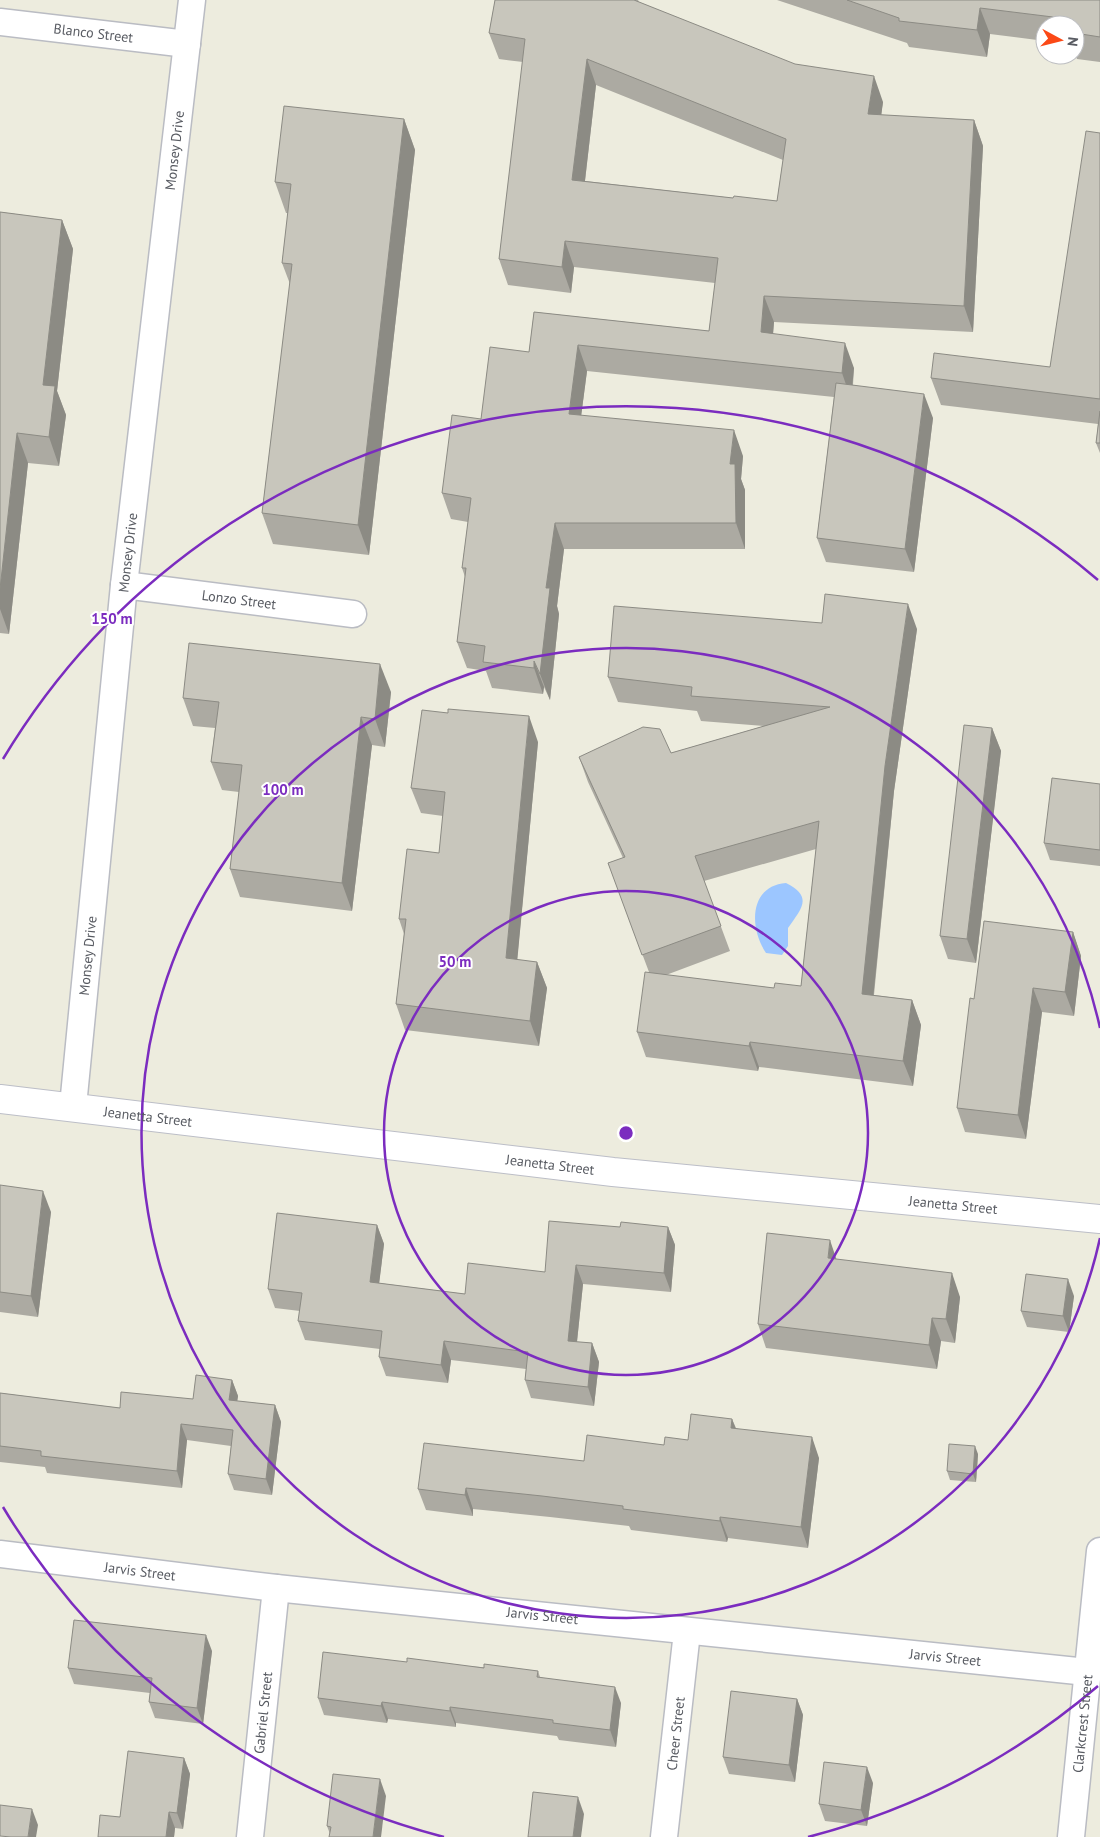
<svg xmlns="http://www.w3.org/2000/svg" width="1100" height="1837" font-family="'PT Sans',sans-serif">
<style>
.water{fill:#9cc6ff}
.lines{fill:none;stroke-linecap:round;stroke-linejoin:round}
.street-casing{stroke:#babcc3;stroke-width:29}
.secondary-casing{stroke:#bcbec7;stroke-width:30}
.street{stroke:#fff;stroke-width:26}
.secondary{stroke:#fff;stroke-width:28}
.wall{fill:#acaaa2;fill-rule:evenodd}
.shaded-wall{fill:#8c8b84}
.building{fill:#c8c6bc;stroke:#8c8b84;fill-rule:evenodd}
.ring{fill:none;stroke:#7b2cbf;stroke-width:2.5}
.labels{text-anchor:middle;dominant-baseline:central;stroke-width:4;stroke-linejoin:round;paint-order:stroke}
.street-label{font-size:14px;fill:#585b62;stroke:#fff}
.centre{fill:#7b2cbf;stroke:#fff;stroke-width:2.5}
.ring-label{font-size:15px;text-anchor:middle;font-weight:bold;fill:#7b2cbf;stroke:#fff;stroke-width:4;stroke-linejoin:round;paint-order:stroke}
</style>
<rect width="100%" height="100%" fill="#edecde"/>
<path class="water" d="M786,883C814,897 801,909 788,928V946L782,955L766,953C749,928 749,886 786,883Z"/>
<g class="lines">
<g class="street-casing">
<g id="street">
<path id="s1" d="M0,22L187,44"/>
<path id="s2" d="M124,585L353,614"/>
<path id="s3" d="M73,1106L124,585L192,0"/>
<path id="s4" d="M0,1554L276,1588L1087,1672"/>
<path id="s5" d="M250,1837L276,1588"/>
<path id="s6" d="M664,1837L687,1632"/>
<path id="s7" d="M1071,1837L1100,1551"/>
</g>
</g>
<g class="secondary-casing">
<g id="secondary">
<path id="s8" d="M0,1099L613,1172L1100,1219"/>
</g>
</g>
<use href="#street" class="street"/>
<use href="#secondary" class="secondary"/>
</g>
<g class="wall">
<path d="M495,0H638L639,2L883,102L881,115L974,120L983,146L973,332L774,322L773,334L854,368L853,385L933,418L914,572L826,562L817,538L834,397L587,371L581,416L743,456L741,479L745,490V549H564L557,606L559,614L550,700L544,687L543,694L492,688L486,671L467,668L457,642L465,577L462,568L468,522L451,519L442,493L481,419L529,352L534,312L709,331L715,283L574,267L571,293L508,285L499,259L523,62L499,59L489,33ZM596,85L783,160L777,201L733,198L585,181Z"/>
<polygon points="777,0 1100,0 1100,62 1077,59 1075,54 1075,25 1045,25 1045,41 990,34 987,57 909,47 907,43"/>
<polygon points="404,119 415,150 369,555 273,544 262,513 290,284 282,263 288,213 286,213 275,182"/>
<polygon points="1100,133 1100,453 1096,443 1098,424 941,405 931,378 1050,367"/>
<polygon points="0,212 62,220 73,249 57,391 66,415 59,466 28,463 9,634 0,633"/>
<path d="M822,623L917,629L894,791L874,995L912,1000L921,1025L913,1086L759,1067L758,1071L646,1057L637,1032L649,972L608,863L623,858L588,782L579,757L671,753L764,726L701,721L697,711L618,702L608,677ZM816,849L801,986L774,988L666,975L730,951L704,881Z"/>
<polygon points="391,692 385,747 372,745 352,911 240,897 230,869 239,792 222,790 211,762 215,728 193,726 183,698"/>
<polygon points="992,728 1001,751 976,963 948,959 940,936"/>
<polygon points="538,742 517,960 537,962 547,988 539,1046 405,1030 396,1004 404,934 399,919 439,853 443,816 421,813 411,788"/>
<polygon points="1100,784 1100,866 1050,860 1044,843"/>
<polygon points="1073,932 1081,956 1074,1016 1042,1012 1026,1139 965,1132 957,1108 974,999"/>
<polygon points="0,1185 51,1212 38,1317 0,1312"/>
<polygon points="377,1225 384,1244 379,1283 465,1294 545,1272 620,1227 668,1227 675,1245 671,1292 583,1284 577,1342 592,1343 599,1362 594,1406 531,1398 525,1380 526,1369 451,1360 448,1383 386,1376 379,1357 380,1349 305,1340 298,1321 300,1311 275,1308 268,1289"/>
<polygon points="837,1259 960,1297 955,1343 941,1341 937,1369 766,1348 758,1324"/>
<polygon points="1074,1296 1069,1332 1027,1327 1021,1311"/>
<polygon points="232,1380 238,1396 237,1401 275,1405 281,1422 272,1495 234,1490 228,1474 231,1446 187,1440 182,1488 47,1473 45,1467 0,1462 0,1393 120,1408 193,1399"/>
<polygon points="732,1419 736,1428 819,1458 808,1548 728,1538 727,1542 631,1530 629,1526 550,1517 473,1509 473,1516 426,1510 418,1489 584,1461 688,1440"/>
<polygon points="978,1454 976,1482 950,1480 947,1471"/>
<polygon points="212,1651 203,1724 155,1718 149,1702 150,1693 74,1684 68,1668"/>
<polygon points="407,1662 538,1671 540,1677 621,1703 616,1747 559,1740 557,1736 456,1723 456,1727 388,1719 387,1723 324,1715 318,1698"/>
<polygon points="797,1699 803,1715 795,1782 729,1774 723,1757"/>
<polygon points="184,1758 190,1774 183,1829 175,1828 174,1837 98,1837"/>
<polygon points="873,1783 867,1826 825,1821 819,1804"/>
<polygon points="386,1796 330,1834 327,1826"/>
</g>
<g class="shaded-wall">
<polygon points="980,8 990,34 987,57 977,30"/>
<polygon points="587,59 596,85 582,206 572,180"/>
<polygon points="874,76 883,102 878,140 868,114"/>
<polygon points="404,119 415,150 369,555 358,525"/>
<polygon points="974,120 983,146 973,332 964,306"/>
<polygon points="62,220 73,249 57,391 66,415 59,466 49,437 43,385"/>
<polygon points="565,241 574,267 571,293 562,267"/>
<polygon points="764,296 774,322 771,358 761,332"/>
<polygon points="845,343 854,368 851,399 842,373"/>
<polygon points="578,345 587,371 578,440 569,414"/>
<polygon points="924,394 933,418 914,572 905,549"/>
<polygon points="734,430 743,456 741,479 745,490 745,549 736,523 730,464"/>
<polygon points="17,433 28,463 9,634 0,609 0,589"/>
<polygon points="555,523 564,549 557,606 559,614 550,700 540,674 546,588"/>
<polygon points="908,604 917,629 894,791 871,1019 862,994 885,766"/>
<polygon points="534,661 544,687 543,694 534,668"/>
<polygon points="380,664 391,692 385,747 375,719"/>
<polygon points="529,716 538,742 515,984 506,958"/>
<polygon points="361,717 372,745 352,911 342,883"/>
<polygon points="992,728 1001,751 976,963 967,939"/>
<polygon points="1073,932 1081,956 1074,1016 1065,992"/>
<polygon points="537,962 547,988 539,1046 530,1021"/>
<polygon points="1033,988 1042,1012 1026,1139 1018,1115"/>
<polygon points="912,1000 921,1025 913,1086 903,1061"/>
<polygon points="750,1042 759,1067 758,1071 749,1046"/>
<polygon points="43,1191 51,1212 38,1317 31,1296"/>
<polygon points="377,1225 384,1244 377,1301 370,1282"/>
<polygon points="668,1227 675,1245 671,1292 664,1273"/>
<polygon points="830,1240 838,1264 828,1258"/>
<polygon points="576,1265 583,1284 575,1360 568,1341"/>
<polygon points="952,1273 960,1297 955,1343 946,1319"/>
<polygon points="1068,1279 1074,1296 1069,1332 1063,1316"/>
<polygon points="932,1318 941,1341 937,1369 929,1345"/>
<polygon points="444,1341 451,1360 448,1383 441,1365"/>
<polygon points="592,1343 599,1362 594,1406 588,1387"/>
<polygon points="232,1380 238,1396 235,1416 229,1400"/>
<polygon points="275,1405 281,1422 272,1495 266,1479"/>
<polygon points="732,1419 740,1440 731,1428"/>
<polygon points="181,1424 187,1440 182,1488 177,1471"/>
<polygon points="812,1437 819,1458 808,1548 801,1527"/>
<polygon points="975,1446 978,1454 976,1482 973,1474"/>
<polygon points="466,1488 473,1509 473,1516 465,1495"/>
<polygon points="720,1517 728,1538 727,1542 720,1521"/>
<polygon points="206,1635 212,1651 203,1724 197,1708"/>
<polygon points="615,1687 621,1703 616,1747 610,1730"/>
<polygon points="797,1699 803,1715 795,1782 789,1765"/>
<polygon points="382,1702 388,1719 387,1723 381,1706"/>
<polygon points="450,1707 456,1723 456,1727 450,1711"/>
<polygon points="184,1758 190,1774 183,1829 177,1813"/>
<polygon points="867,1767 873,1783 867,1826 861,1810"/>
<polygon points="380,1779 386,1796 381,1837 373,1837"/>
<polygon points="578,1797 584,1814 581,1837 573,1837"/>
<polygon points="32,1809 38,1825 36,1837 28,1837"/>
<polygon points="169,1812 175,1828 174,1837 166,1837"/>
</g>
<g class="building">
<path d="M495,0H634L795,64L874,76L868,114L974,120L964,306L764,296L761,332L845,343L842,373L578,345L569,414L734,430L730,464H735L736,523H555L546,588H550L540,674L534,661V668L483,662L485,646L457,642L466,568H462L471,498L442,493L452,415L481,419L490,347L529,352L534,312L709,331L718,258L565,241L562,267L499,259L525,39L489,33ZM587,59L786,139L777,201L734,196L733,198L572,180Z"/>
<polygon points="847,0 1100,0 1100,37 1075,33 1075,25 1068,25 1069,19 980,8 977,30 899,21 899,18"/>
<polygon points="284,106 404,119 358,525 262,513 292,264 282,263 291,184 275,182"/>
<polygon points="1086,131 1100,133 1100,399 931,378 934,353 1050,367"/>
<polygon points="0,212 62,220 43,385 55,386 49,437 17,433 0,589"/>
<polygon points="836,383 924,394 905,549 817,538"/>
<polygon points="1100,411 1100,443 1096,443"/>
<polygon points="825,594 908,604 885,766 862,994 912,1000 903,1061 750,1042 749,1046 637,1032 645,972 774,988 775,983 801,986 819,821 695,856 721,926 642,955 608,863 625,857 579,757 643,727 660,729 671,753 830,707 691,696 692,687 608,677 614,606 822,623"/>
<polygon points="189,643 380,664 375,719 361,717 342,883 230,869 242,765 211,762 219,702 183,698"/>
<polygon points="448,709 529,716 506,958 537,962 530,1021 396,1004 406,919 399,919 407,849 439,853 445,792 411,788 422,710 448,713"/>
<polygon points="964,725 992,728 967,939 940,936"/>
<polygon points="1052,778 1100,784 1100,850 1044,843"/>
<polygon points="984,921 1073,932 1065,992 1033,988 1018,1115 957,1108 970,998 974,999"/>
<polygon points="0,1185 43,1191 31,1296 0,1292"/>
<polygon points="277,1213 377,1225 370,1282 465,1294 468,1263 545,1272 549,1221 620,1227 621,1222 668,1227 664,1273 576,1265 568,1341 592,1343 588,1387 525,1380 528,1352 444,1341 441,1365 379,1357 382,1331 298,1321 302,1293 268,1289"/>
<polygon points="767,1233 830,1240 828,1258 952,1273 946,1319 932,1318 929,1345 758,1324"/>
<polygon points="1026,1274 1068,1279 1063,1316 1021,1311"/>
<polygon points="196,1375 232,1380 229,1400 275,1405 266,1479 228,1474 233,1430 181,1424 177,1471 41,1456 41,1451 0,1446 0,1393 120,1408 121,1392 193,1399"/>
<polygon points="691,1414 732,1419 731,1428 812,1437 801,1527 720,1517 720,1521 623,1509 623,1506 542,1496 466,1488 465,1495 418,1489 424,1443 584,1461 587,1435 664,1445 665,1437 688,1440"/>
<polygon points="949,1444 975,1446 973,1474 947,1471"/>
<polygon points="74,1620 206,1635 197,1708 149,1702 152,1678 68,1668"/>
<polygon points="323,1652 407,1662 407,1658 484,1668 484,1664 538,1671 537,1677 615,1687 610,1730 553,1723 553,1720 450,1707 450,1711 382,1702 381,1706 318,1698"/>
<polygon points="731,1691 797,1699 789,1765 723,1757"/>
<polygon points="128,1751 184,1758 177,1813 169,1812 166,1837 98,1837 100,1815 120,1817"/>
<polygon points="824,1762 867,1767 861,1810 819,1804"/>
<polygon points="333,1774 380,1779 373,1837 329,1837 331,1827 327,1826"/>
<polygon points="533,1792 578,1797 573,1837 528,1837"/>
<polygon points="0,1805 32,1809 28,1837 11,1837 0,1836"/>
</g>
<g class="ring">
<circle cx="626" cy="1133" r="242"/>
<path d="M1100 1238A485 485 0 1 1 1100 1028"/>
<path d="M1098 1686A727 727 0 0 1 808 1837M444 1837A727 727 0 0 1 3 1507M3 759A727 727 0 0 1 1098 580"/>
</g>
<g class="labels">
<g class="street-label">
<text stroke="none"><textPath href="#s1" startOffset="94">Blanco Street</textPath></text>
<text stroke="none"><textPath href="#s3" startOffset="961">Monsey Drive</textPath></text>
<text stroke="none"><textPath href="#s3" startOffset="556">Monsey Drive</textPath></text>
<text stroke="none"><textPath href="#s2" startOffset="116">Lonzo Street</textPath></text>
<text stroke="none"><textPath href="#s3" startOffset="151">Monsey Drive</textPath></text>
<text stroke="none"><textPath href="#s8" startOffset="149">Jeanetta Street</textPath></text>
<text stroke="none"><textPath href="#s8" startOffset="554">Jeanetta Street</textPath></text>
<text stroke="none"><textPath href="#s8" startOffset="959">Jeanetta Street</textPath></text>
<text stroke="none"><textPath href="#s4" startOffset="141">Jarvis Street</textPath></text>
<text stroke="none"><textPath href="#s4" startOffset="546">Jarvis Street</textPath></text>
<text stroke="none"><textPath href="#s4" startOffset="951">Jarvis Street</textPath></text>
<text stroke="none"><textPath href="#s5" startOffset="125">Gabriel Street</textPath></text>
<text stroke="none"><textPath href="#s7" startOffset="114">Clarkcrest Street</textPath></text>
<text stroke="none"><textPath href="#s6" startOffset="104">Cheer Street</textPath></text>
</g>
</g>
<circle cx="626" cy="1133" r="8" class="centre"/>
<g class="ring-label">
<text x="112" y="624">150 m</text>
<text x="283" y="795">100 m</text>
<text x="455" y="967">50 m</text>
</g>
<g transform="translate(1060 40) rotate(97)"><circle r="24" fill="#ffffff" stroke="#bcbdc0"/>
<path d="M0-4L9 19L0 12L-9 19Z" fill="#fb4916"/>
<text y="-8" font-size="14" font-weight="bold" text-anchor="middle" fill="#585b62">N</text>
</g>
</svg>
